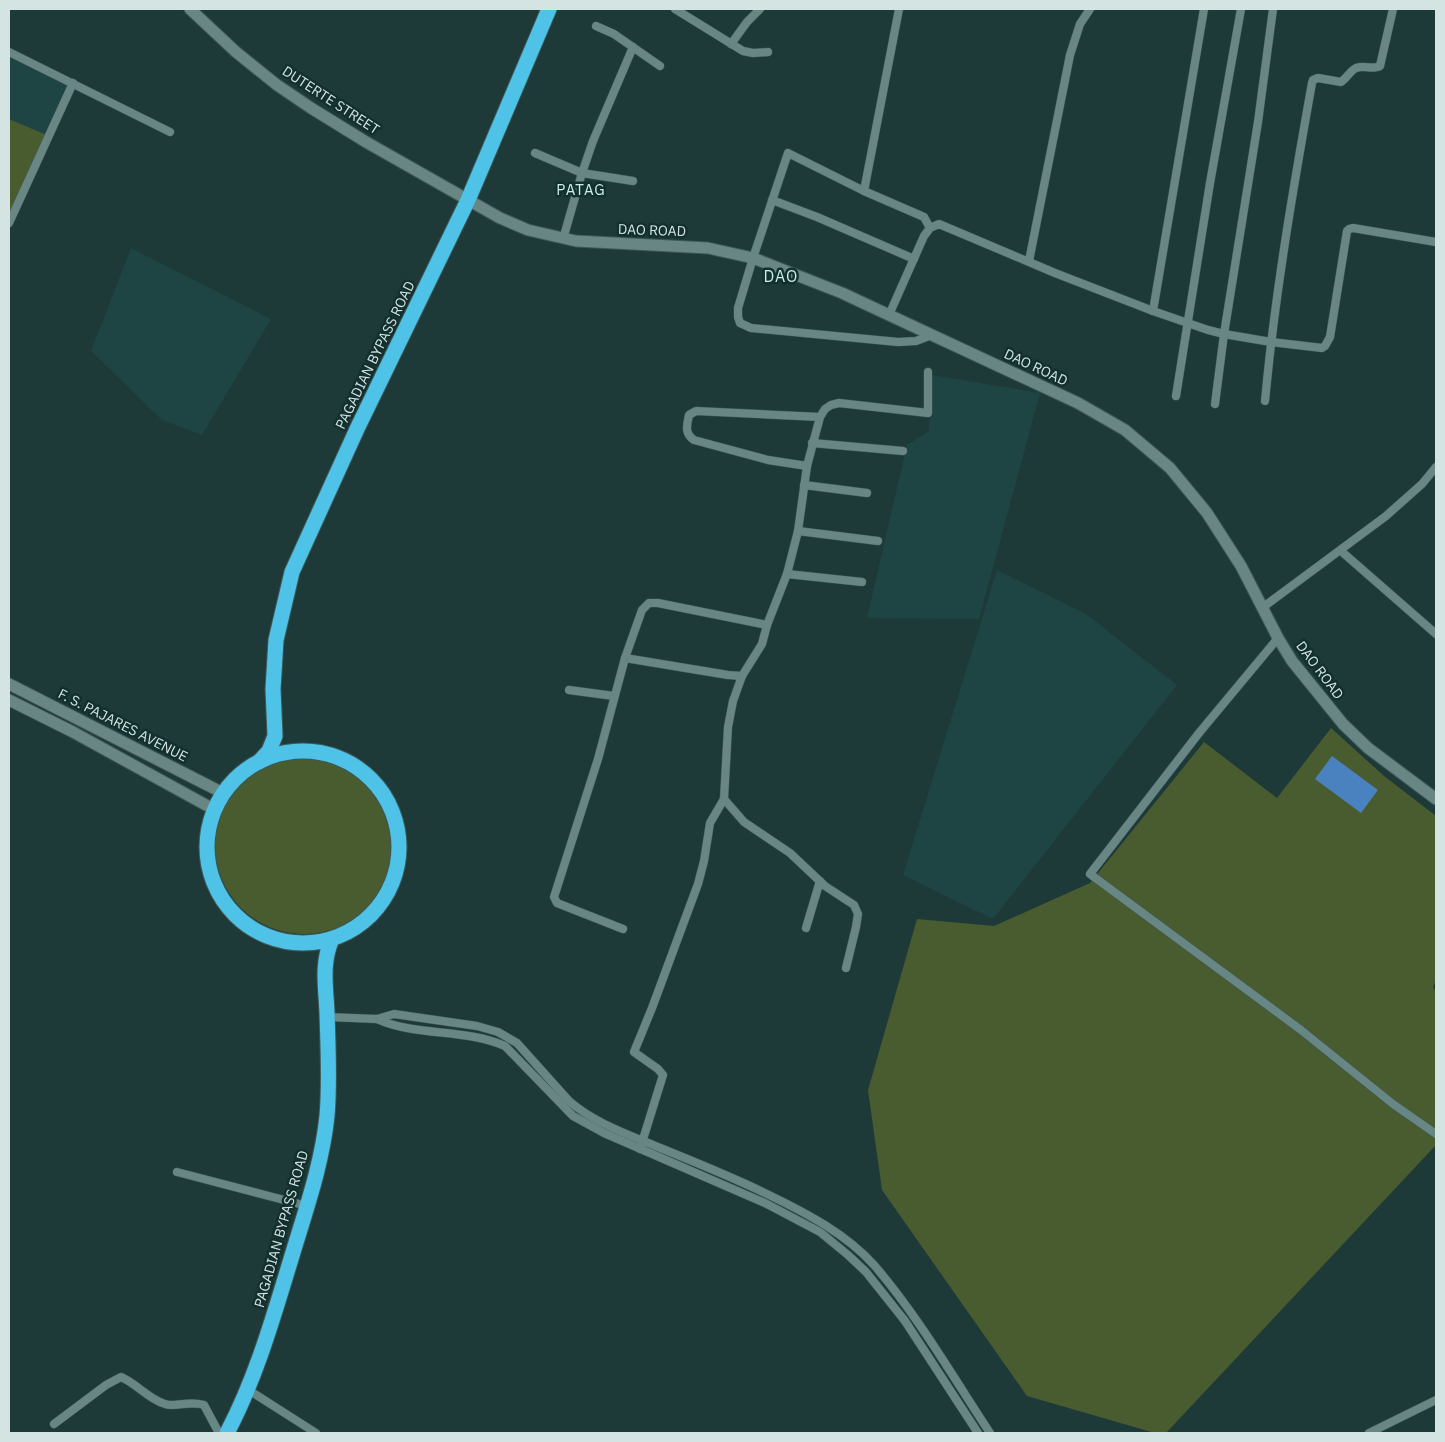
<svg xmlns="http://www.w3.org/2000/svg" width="1445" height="1442" font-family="'IBM Plex Sans',sans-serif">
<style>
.built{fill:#1e4543}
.green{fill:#485c30}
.water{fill:#4a81bf}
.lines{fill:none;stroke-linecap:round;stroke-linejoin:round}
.street-casing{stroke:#3e5857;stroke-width:9}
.secondary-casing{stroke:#3e5857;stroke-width:13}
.highway-casing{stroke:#3e5857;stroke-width:17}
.street{stroke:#678684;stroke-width:8}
.secondary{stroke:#678684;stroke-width:11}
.highway{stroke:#4ec3e7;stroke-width:15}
.labels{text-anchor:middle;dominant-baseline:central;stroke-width:5;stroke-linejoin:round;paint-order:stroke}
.street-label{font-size:14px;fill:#d4e4e3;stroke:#12302e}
.neighbourhood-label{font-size:15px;letter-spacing:1px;fill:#cbedea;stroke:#12302e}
.quarter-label{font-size:16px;letter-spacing:1px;fill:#cbedea;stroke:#12302e}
</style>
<rect width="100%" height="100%" fill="#1d3a38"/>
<g class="built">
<polygon points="9,57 68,85 47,135 9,119"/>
<polygon points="131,248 271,319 202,435 162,420 91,351"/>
<polygon points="932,375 1040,393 979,619 867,618 907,445 929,431"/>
<polygon points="997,570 1086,614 1177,685 993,919 903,875"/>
</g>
<g class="green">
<polygon points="9,119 47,135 9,216"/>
<polygon points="1331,728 1384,776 1436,816 1436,980 1433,987 1436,992 1436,1145 1166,1433 1155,1433 1027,1396 882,1190 868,1090 917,919 994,926 1090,883 1204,742 1277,798"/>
<circle cx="304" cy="845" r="89"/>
</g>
<polygon class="water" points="1332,756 1378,790 1361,813 1315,779"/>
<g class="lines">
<g class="street-casing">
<g id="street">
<polyline points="675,9 743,51 753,53 768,52"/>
<polyline points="596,26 614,34 660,66"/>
<polyline points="731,44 747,22 760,9"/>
<polyline points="9,52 170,132"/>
<polyline points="535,153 582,173 633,181"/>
<polyline points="864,191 899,9"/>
<polyline points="772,200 817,217 914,259"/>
<polyline points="9,223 73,83"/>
<polyline points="930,228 924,217 864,191 788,153 753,258 738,308 738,317 740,323 751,328 898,342 916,341 932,335"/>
<polyline points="563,239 582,173 593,141 633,47"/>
<polyline points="1029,261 1070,55 1080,24 1090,9"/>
<polyline points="1153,311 1204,9"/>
<polyline points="889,315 924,236 930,228 939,224 1055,273 1153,311 1208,330 1224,334 1271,342 1322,348 1325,346 1330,337 1347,231 1349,229 1353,228 1436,242"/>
<polyline points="1176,396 1210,183 1241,9"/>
<path d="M1265,401C1275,294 1293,189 1312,83L1313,80L1318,78L1341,82C1347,78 1350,71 1356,68C1364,65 1373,70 1380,66L1393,9"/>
<polyline points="1215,404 1224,334 1258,122 1273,9"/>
<polyline points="812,443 903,451"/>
<path d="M807,466L768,460L694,440C684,433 687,425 689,415L696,411L820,417"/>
<polyline points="804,485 867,493"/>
<polyline points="798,531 878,541"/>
<polyline points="1341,551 1436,634"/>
<polyline points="787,574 862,582"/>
<polyline points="1262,608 1386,516 1422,484 1436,467"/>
<polyline points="1278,638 1199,733 1090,874 1301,1030 1393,1104 1436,1134"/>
<polyline points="625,658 728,675 742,676"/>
<polyline points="569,690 614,696"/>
<polyline points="724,799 744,822 790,853 825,886 854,905 858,914 856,927 846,968"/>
<polyline points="806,928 820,881"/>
<polyline points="623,929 557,903 554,897 598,759 625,658 642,610 649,603 658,603 767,625"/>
<path d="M327,1017L377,1019L394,1014L477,1026L498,1032L517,1043L569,1101C593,1122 624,1133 653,1145C692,1161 733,1177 771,1196C808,1214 846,1234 874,1265C918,1316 953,1377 990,1433"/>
<path d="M377,1019C417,1037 464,1028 505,1046L573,1116L604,1133L765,1203L820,1232L848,1255L866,1272L905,1321L978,1433"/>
<polyline points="640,1149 663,1075 658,1069 634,1052 652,1008 698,884 704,861 710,823 724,799 728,727 733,701 742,676 762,644 767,625 787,574 798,531 807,466 820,417 825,409 831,405 839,403 928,413 928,372"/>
<polyline points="177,1172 307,1206"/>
<polyline points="247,1389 316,1433"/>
<path d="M54,1424L106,1385L121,1377C136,1383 148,1399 165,1404C174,1408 189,1400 204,1405L219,1433"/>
<polyline points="1369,1433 1436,1400"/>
</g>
</g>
<g class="secondary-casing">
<g id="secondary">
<polyline points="190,9 236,52 277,85 311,108 366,142 500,218 528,230 576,241 708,248 753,258 842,293 889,315 1078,403 1125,430 1170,468 1207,513 1241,566 1278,638 1292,661 1343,724 1368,748 1436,799"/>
<polyline points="9,684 223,793"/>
<polyline points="9,700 73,732 215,810"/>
</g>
</g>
<g class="highway-casing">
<g id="highway">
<circle cx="303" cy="847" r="96"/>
<polyline points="259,762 269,751 275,736 273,689 276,640 292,572 357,429 468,200 549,9"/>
<path d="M227,1433C256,1378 273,1318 291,1259C305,1212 322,1165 327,1116C330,1082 328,1047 327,1013C326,987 321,964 332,939"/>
</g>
</g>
<use href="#street" class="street"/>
<use href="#secondary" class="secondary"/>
<use href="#highway" class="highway"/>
</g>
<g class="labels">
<g class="street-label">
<text transform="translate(331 100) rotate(33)">DUTERTE STREET</text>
<text transform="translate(652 230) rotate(2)">DAO ROAD</text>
<text transform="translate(375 355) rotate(-64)">PAGADIAN BYPASS ROAD</text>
<text transform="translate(1036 367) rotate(25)">DAO ROAD</text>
<text transform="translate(1320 670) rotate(53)">DAO ROAD</text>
<text transform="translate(123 725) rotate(27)">F. S. PAJARES AVENUE</text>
<text transform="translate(281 1229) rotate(-74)">PAGADIAN BYPASS ROAD</text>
</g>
<g class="neighbourhood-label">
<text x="581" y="189">PATAG</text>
</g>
<g class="quarter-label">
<text x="781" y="276">DAO</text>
</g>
</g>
<rect width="1445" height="1442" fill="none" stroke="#d4e4e3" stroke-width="20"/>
</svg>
